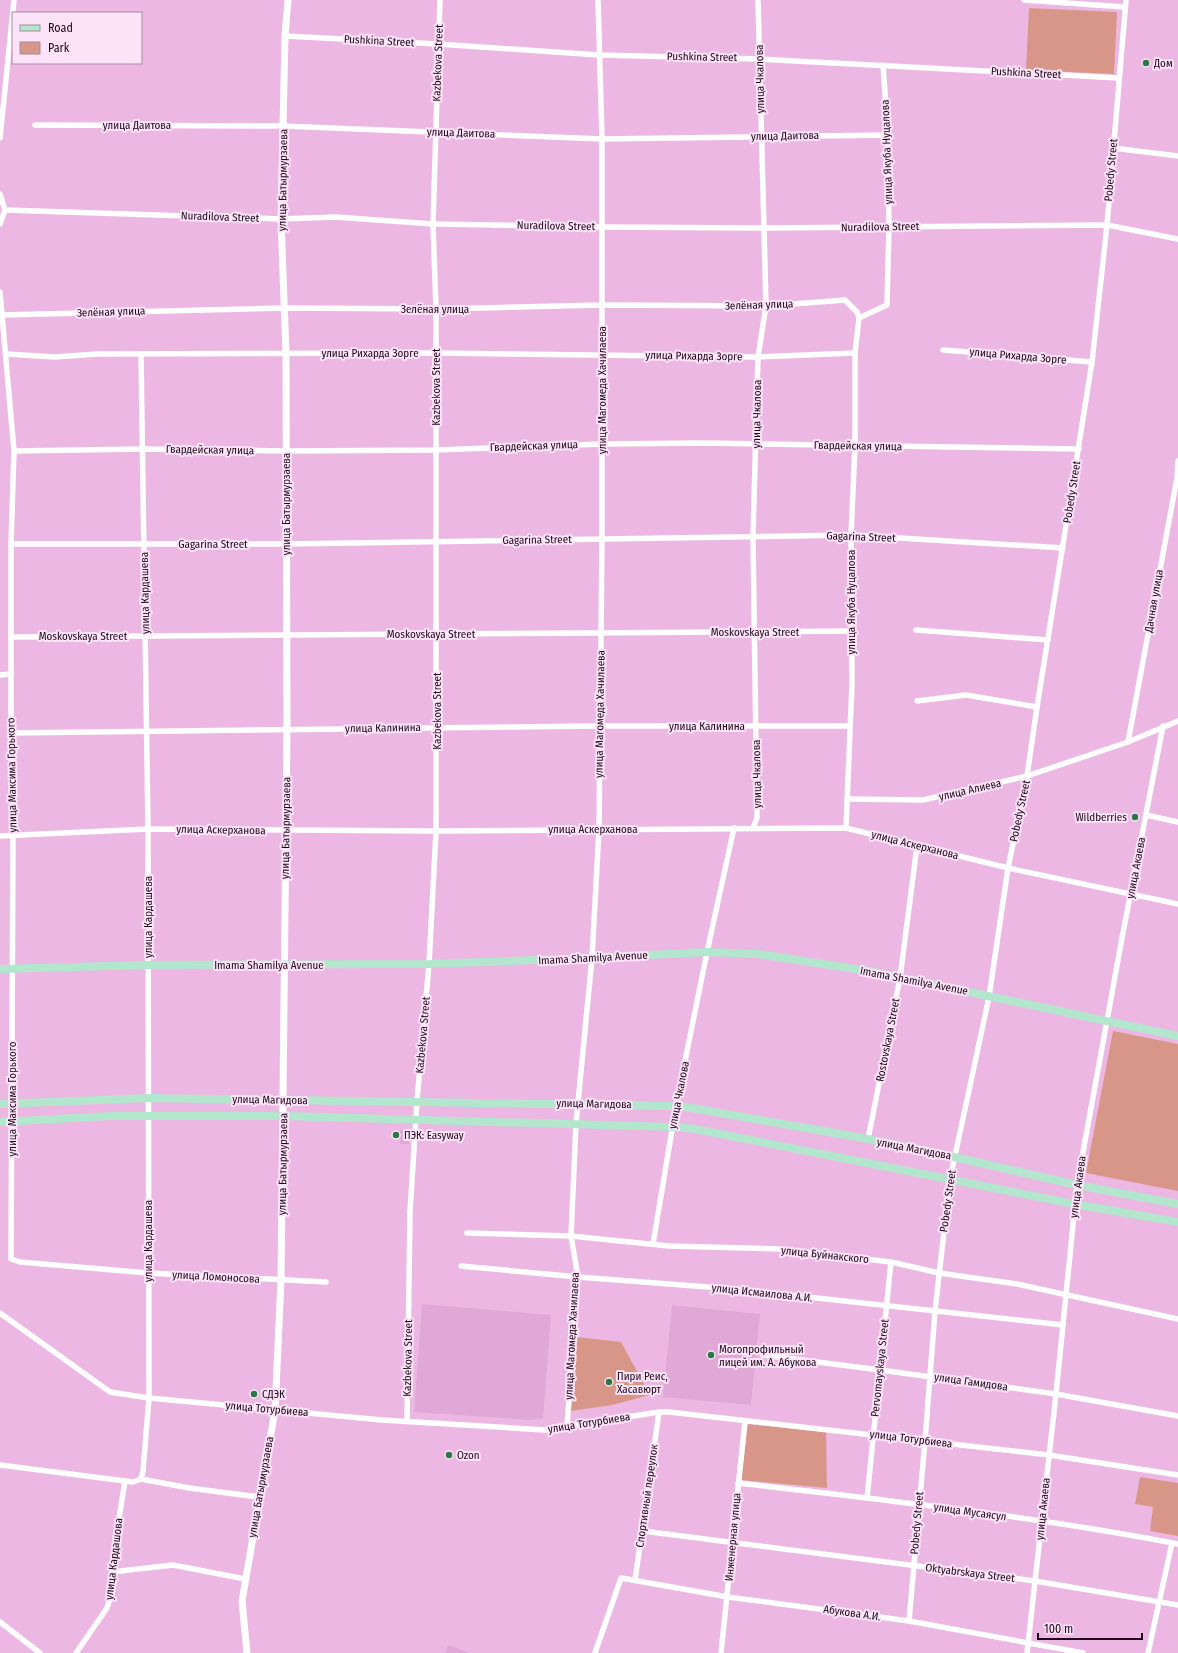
<svg xmlns="http://www.w3.org/2000/svg" width="1178" height="1653" font-family="'Fira Sans Condensed',sans-serif">
<style>
.built{fill:#e0a8d7}
.green{fill:#d89688}
.lines{fill:none;stroke-linecap:round;stroke-linejoin:round}
.minor{stroke:#fff;stroke-width:5.5}
.tertiary{stroke:#fff;stroke-width:7}
.secondary{stroke:#b2e6cd;stroke-width:8}
.poi-dot{fill:#2b7746;stroke:#fde3f8;stroke-width:1.5}
.labels{text-anchor:middle;dominant-baseline:central;stroke-width:4;stroke-linejoin:round;paint-order:stroke}
.street-label{font-size:11px;fill:#1b0918;stroke:#fde3f8}
.poi-label{font-size:11px;fill:#1b0918;stroke:#fde3f8;text-anchor:start}
</style>
<rect width="100%" height="100%" fill="#ecb8e3"/>
<g class="built">
<polygon points="400,1130 410,1131 409,1144 400,1144"/>
<polygon points="422,1304 551,1315 543,1418 531,1420 414,1412"/>
<polygon points="672,1305 760,1314 751,1405 663,1397"/>
<polygon points="448,1645 462,1650 469,1653 445,1653"/>
</g>
<g class="green">
<polygon points="1029,8 1117,12 1114,74 1026,70"/>
<polygon points="1113,1031 1178,1044 1178,1191 1086,1173"/>
<polygon points="577,1337 621,1342 650,1395 612,1405 571,1411"/>
<polygon points="748,1424 826,1432 827,1488 741,1480"/>
<polygon points="1140,1477 1178,1483 1178,1536 1150,1531 1153,1507 1135,1504"/>
</g>
<g class="lines">
<g class="minor">
<polyline points="1024,0 1125,7"/>
<polyline points="285,36 438,44 599,55 759,59 1119,78"/>
<polyline points="35,125 283,126 602,139 888,135"/>
<polyline points="0,138 14,0"/>
<polyline points="1113,148 1178,156"/>
<polyline points="0,194 5,210"/>
<polyline points="5,210 281,219 335,217 433,224 602,227 763,228 1107,225 1178,239"/>
<polyline points="0,224 5,210"/>
<polyline points="0,292 14,451 11,544 11,733 13,836 11,1259 20,1262 148,1273 326,1282"/>
<polyline points="2,315 285,308 436,309 602,305 766,306 845,300 857,312 859,318 855,353 855,446 851,535 852,683 846,828"/>
<polyline points="859,318 887,305 889,227 888,135 883,65"/>
<polyline points="943,350 1092,362"/>
<polyline points="6,354 55,357 97,354 435,353 758,357 855,353"/>
<polyline points="14,451 142,449 286,451 436,450 602,444 704,443 1079,449"/>
<polyline points="11,544 286,544 851,535 1063,548"/>
<polyline points="916,630 1048,640"/>
<polyline points="11,637 852,631"/>
<polyline points="0,675 11,674"/>
<polyline points="917,701 966,695 1037,707"/>
<polyline points="11,733 601,726 850,726"/>
<polyline points="1128,742 1177,478 1178,461"/>
<polyline points="847,799 923,800 1027,776 1128,742 1178,721"/>
<polyline points="1146,815 1178,822"/>
<polyline points="753,828 757,818 753,536 758,357 766,306 758,0"/>
<polyline points="0,836 148,829 436,831 846,828 1008,868 1178,904"/>
<polyline points="868,1139 900,978 917,846"/>
<polyline points="467,1233 571,1236 669,1246 779,1249 891,1262 939,1273 1017,1284 1178,1319"/>
<polyline points="653,1244 676,1106 707,952 734,828"/>
<polyline points="461,1266 578,1277 734,1289 1063,1325"/>
<polyline points="0,1313 110,1392 149,1398 382,1420 545,1430 659,1412 669,1412 1049,1455 1178,1475"/>
<polyline points="763,1355 880,1370 1056,1394 1178,1416"/>
<polyline points="407,1421 410,1212 417,1101 429,964 436,831 436,309 433,224 440,0"/>
<polyline points="567,1426 578,1277 571,1236 576,1123 592,958 599,829 602,539 602,139 598,0"/>
<polyline points="0,1465 133,1482 141,1479 189,1488 259,1497"/>
<polyline points="141,1479 143,1471 149,1398 148,829 141,354"/>
<path d="M738,1483C885,1500 1033,1516 1178,1544"/>
<polyline points="867,1498 891,1262"/>
<polyline points="643,1531 1035,1581 1178,1605"/>
<polyline points="112,1572 173,1565 245,1579"/>
<polyline points="635,1580 659,1412"/>
<polyline points="909,1621 925,1441 935,1311 950,1179 989,997 1008,868 1027,776 1037,707 1092,362 1107,225 1126,0"/>
<polyline points="0,1622 40,1653"/>
<polyline points="76,1653 107,1608 110,1598 114,1550 125,1481"/>
<polyline points="595,1653 621,1578 728,1597 909,1621 1083,1653"/>
<polyline points="721,1653 745,1421"/>
<polyline points="1027,1653 1056,1394 1077,1185 1122,938 1163,726"/>
<polyline points="1148,1653 1172,1543"/>
</g>
<polyline class="tertiary" points="247,1653 242,1601 275,1410 281,1281 287,729 286,353 281,219 285,36 288,0"/>
<g class="secondary">
<polyline points="0,969 148,965 429,964 592,958 707,952 758,954 869,971 1178,1036"/>
<polyline points="0,1104 148,1098 676,1106 698,1109 868,1139 954,1157 1077,1185 1178,1204"/>
<polyline points="0,1122 111,1116 284,1116 673,1127 695,1129 1074,1204 1178,1222"/>
</g>
</g>
<g class="poi-dot">
<circle cx="1146" cy="63" r="4"/>
<circle cx="1135" cy="817" r="4"/>
<circle cx="396" cy="1135" r="4"/>
<circle cx="711" cy="1355" r="4"/>
<circle cx="609" cy="1382" r="4"/>
<circle cx="254" cy="1394" r="4"/>
<circle cx="449" cy="1455" r="4"/>
</g>
<g class="labels">
<g class="street-label">
<text transform="translate(379 41) rotate(3)">Pushkina Street</text>
<text transform="translate(702 57) rotate(1)">Pushkina Street</text>
<text transform="translate(438 63) rotate(-88)">Kazbekova Street</text>
<text transform="translate(1026 73) rotate(3)">Pushkina Street</text>
<text transform="translate(760 79) rotate(-91)">улица Чкалова</text>
<text x="137" y="125">улица Даитова</text>
<text transform="translate(461 133) rotate(2)">улица Даитова</text>
<text transform="translate(785 136) rotate(-1)">улица Даитова</text>
<text transform="translate(887 152) rotate(-92)">улица Якуба Нуцалова</text>
<text transform="translate(1111 170) rotate(-85)">Pobedy Street</text>
<text transform="translate(283 180) rotate(-89)">улица Батырмурзаева</text>
<text transform="translate(220 217) rotate(2)">Nuradilova Street</text>
<text transform="translate(556 226) rotate(1)">Nuradilova Street</text>
<text transform="translate(880 227) rotate(-1)">Nuradilova Street</text>
<text transform="translate(759 305) rotate(-2)">Зелёная улица</text>
<text x="435" y="309">Зелёная улица</text>
<text transform="translate(111 312) rotate(-2)">Зелёная улица</text>
<text x="370" y="353">улица Рихарда Зорге</text>
<text transform="translate(694 356) rotate(1)">улица Рихарда Зорге</text>
<text transform="translate(1018 356) rotate(5)">улица Рихарда Зорге</text>
<text transform="translate(436 387) rotate(-90)">Kazbekova Street</text>
<text transform="translate(602 390) rotate(-90)">улица Магомеда Хачилаева</text>
<text transform="translate(757 414) rotate(-89)">улица Чкалова</text>
<text transform="translate(534 446) rotate(-2)">Гвардейская улица</text>
<text transform="translate(858 446) rotate(1)">Гвардейская улица</text>
<text transform="translate(210 450) rotate(1)">Гвардейская улица</text>
<text transform="translate(1072 492) rotate(-81)">Pobedy Street</text>
<text transform="translate(286 504) rotate(-90)">улица Батырмурзаева</text>
<text transform="translate(861 537) rotate(2)">Gagarina Street</text>
<text transform="translate(537 540) rotate(-1)">Gagarina Street</text>
<text x="213" y="544">Gagarina Street</text>
<text transform="translate(145 593) rotate(-91)">улица Кардашева</text>
<text transform="translate(1154 601) rotate(-80)">Дачная улица</text>
<text transform="translate(851 602) rotate(-90)">улица Якуба Нуцалова</text>
<text x="755" y="632">Moskovskaya Street</text>
<text x="431" y="634">Moskovskaya Street</text>
<text x="83" y="636">Moskovskaya Street</text>
<text transform="translate(437 711) rotate(-90)">Kazbekova Street</text>
<text transform="translate(600 714) rotate(-89)">улица Магомеда Хачилаева</text>
<text x="707" y="726">улица Калинина</text>
<text transform="translate(383 728) rotate(-1)">улица Калинина</text>
<text transform="translate(757 774) rotate(-91)">улица Чкалова</text>
<text transform="translate(12 775) rotate(-91)">улица Максима Горького</text>
<text transform="translate(970 790) rotate(-13)">улица Алиева</text>
<text transform="translate(1020 811) rotate(-78)">Pobedy Street</text>
<text transform="translate(286 828) rotate(-89)">улица Батырмурзаева</text>
<text x="593" y="829">улица Аскерханова</text>
<text transform="translate(221 830) rotate(1)">улица Аскерханова</text>
<text transform="translate(915 845) rotate(14)">улица Аскерханова</text>
<text transform="translate(1136 868) rotate(-79)">улица Акаева</text>
<text transform="translate(148 917) rotate(-90)">улица Кардашева</text>
<text transform="translate(593 958) rotate(-3)">Imama Shamilya Avenue</text>
<text x="269" y="965">Imama Shamilya Avenue</text>
<text transform="translate(914 981) rotate(11)">Imama Shamilya Avenue</text>
<text transform="translate(423 1035) rotate(-85)">Kazbekova Street</text>
<text transform="translate(888 1040) rotate(-79)">Rostovskaya Street</text>
<text transform="translate(679 1095) rotate(-79)">улица Чкалова</text>
<text transform="translate(12 1099) rotate(-90)">улица Максима Горького</text>
<text transform="translate(270 1100) rotate(1)">улица Магидова</text>
<text transform="translate(594 1104) rotate(1)">улица Магидова</text>
<text transform="translate(914 1149) rotate(11)">улица Магидова</text>
<text transform="translate(283 1164) rotate(-89)">улица Батырмурзаева</text>
<text transform="translate(1078 1187) rotate(-82)">улица Акаева</text>
<text transform="translate(948 1201) rotate(-82)">Pobedy Street</text>
<text transform="translate(148 1241) rotate(-90)">улица Кардашева</text>
<text transform="translate(825 1255) rotate(6)">улица Буйнакского</text>
<text transform="translate(216 1277) rotate(3)">улица Ломоносова</text>
<text transform="translate(762 1293) rotate(6)">улица Исмаилова А.И.</text>
<text transform="translate(572 1336) rotate(-87)">улица Магомеда Хачилаева</text>
<text transform="translate(408 1358) rotate(-89)">Kazbekova Street</text>
<text transform="translate(880 1368) rotate(-84)">Pervomayskaya Street</text>
<text transform="translate(971 1382) rotate(8)">улица Гамидова</text>
<text transform="translate(267 1409) rotate(5)">улица Тотурбиева</text>
<text transform="translate(589 1423) rotate(-9)">улица Тотурбиева</text>
<text transform="translate(911 1439) rotate(7)">улица Тотурбиева</text>
<text transform="translate(261 1487) rotate(-80)">улица Батырмурзаева</text>
<text transform="translate(647 1496) rotate(-82)">Спортивный переулок</text>
<text transform="translate(1043 1509) rotate(-84)">улица Акаева</text>
<text transform="translate(970 1512) rotate(8)">улица Мусаясул</text>
<text transform="translate(917 1523) rotate(-85)">Pobedy Street</text>
<text transform="translate(733 1537) rotate(-85)">Инженерная улица</text>
<text transform="translate(114 1559) rotate(-83)">улица Кардашова</text>
<text transform="translate(970 1573) rotate(7)">Oktyabrskaya Street</text>
<text transform="translate(852 1613) rotate(8)">Абукова А.И.</text>
</g>
<g class="poi-label">
<text x="1154" y="63">Дом</text>
<text x="1127" y="817" text-anchor="end">Wildberries</text>
<text x="404" y="1135">ПЭК: Easyway</text>
<text x="719" y="1349">Могопрофильный<tspan x="719" dy="13">лицей им. А. Абукова</tspan></text>
<text x="617" y="1376">Пири Реис,<tspan x="617" dy="13">Хасавюрт</tspan></text>
<text x="262" y="1394">СДЭК</text>
<text x="457" y="1455">Ozon</text>
</g>
</g>
<rect x="12" y="12" width="130" height="52" fill="#fde3f8" stroke="#a38c9e"/>
<rect x="20" y="25" width="20" height="6" fill="#b2e6cd" stroke="#a38c9e"/>
<text x="48" y="32" font-size="12" fill="#1b0918">Road</text>
<rect x="20" y="42" width="20" height="12" fill="#d89688" stroke="#a38c9e"/>
<text x="48" y="52" font-size="12" fill="#1b0918">Park</text>
<path d="M1038 1633v6h104v-6" fill="none" stroke="#1b0918" stroke-width="2"/>
<text x="1044" y="1633" font-size="12" fill="#1b0918" stroke="#fde3f8" stroke-width="3" paint-order="stroke">100 m</text>
</svg>
